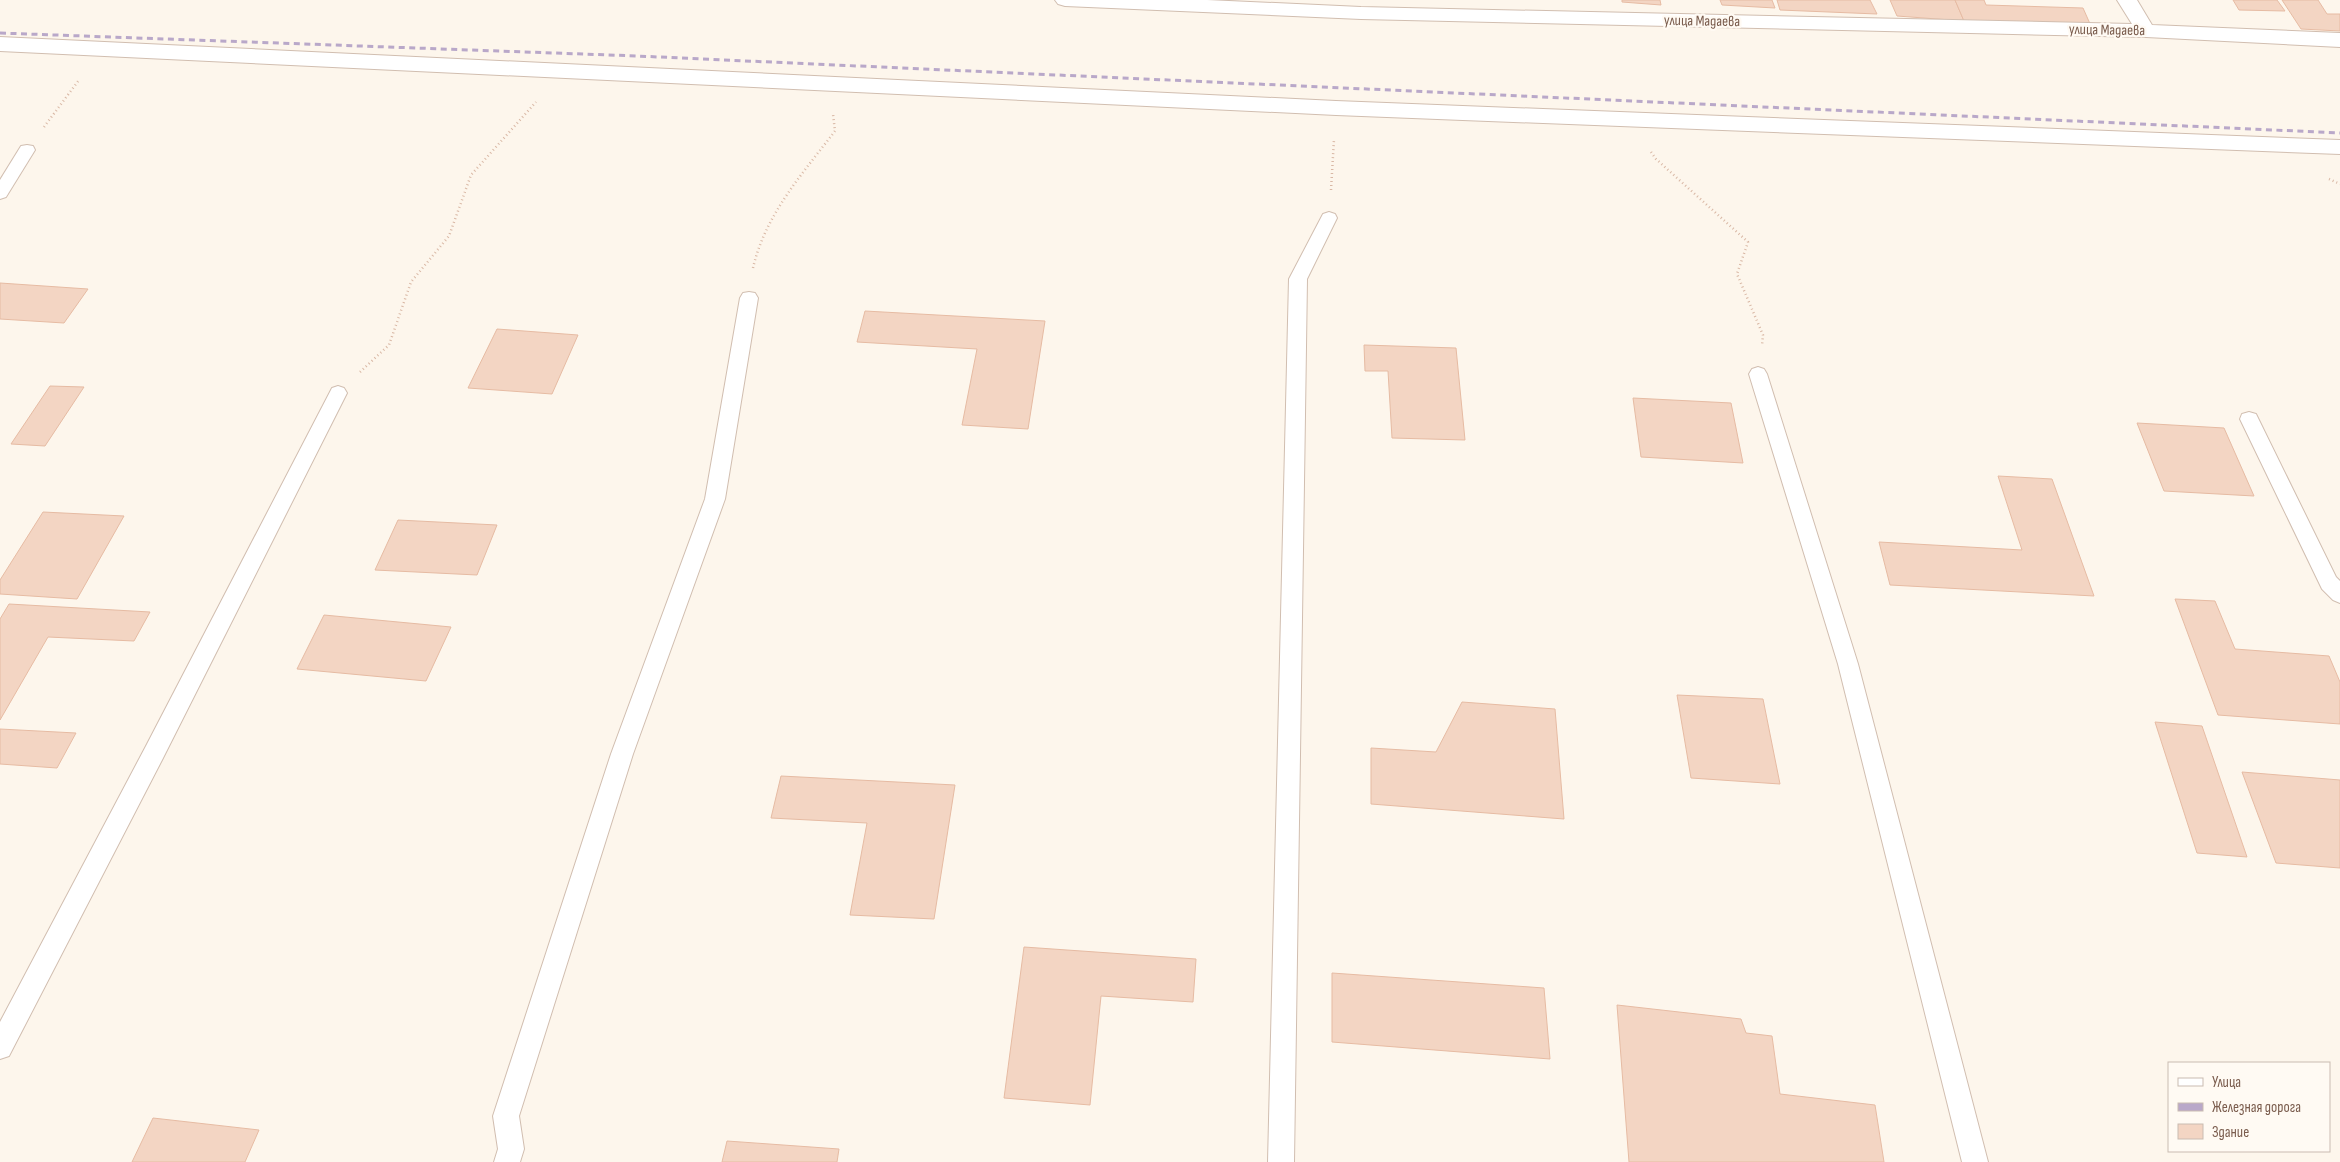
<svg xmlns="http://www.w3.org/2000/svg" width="2340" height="1162" font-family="'Sofia Sans Condensed',sans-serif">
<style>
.building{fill:#f3d5c3;stroke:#e6bba3}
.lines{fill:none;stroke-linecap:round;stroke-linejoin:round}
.service-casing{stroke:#d1beb0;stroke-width:2}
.minor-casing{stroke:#d1beb0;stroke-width:2}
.path{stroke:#d9b8a5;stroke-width:2.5;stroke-dasharray:1 3;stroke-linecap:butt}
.service{fill:#fff;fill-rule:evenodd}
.minor{fill:#fff;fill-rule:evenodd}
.rail{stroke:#b9a8c9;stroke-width:3;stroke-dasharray:6 4.5;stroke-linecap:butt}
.labels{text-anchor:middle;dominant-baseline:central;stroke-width:4.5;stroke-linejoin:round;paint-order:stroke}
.far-street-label{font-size:15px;fill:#7a5c4d;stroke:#fffaf3}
</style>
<rect width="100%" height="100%" fill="#fdf6ec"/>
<g class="building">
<polygon points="1622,0 1660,0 1661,5 1622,2"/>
<polygon points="1720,0 1772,0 1775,8 1722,5"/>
<polygon points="1777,0 1870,0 1877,14 1780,10"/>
<polygon points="1890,0 1955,0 1964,21 1897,16"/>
<polygon points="1955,0 1984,0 1986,5 2083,8 2091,26 1964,21"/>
<polygon points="2233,0 2277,0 2285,11 2239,10"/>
<polygon points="2282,0 2318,0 2327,14 2340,14 2340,31 2301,29"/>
<polygon points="0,283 88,289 64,323 0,319"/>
<polygon points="865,311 1045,321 1028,429 962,425 977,349 857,342"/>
<polygon points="497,329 578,335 552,394 468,388"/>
<polygon points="1364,345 1456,348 1465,440 1392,438 1388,371 1365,371"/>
<polygon points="50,386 84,387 45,446 11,444"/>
<polygon points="1633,398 1731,403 1743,463 1641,457"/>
<polygon points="2137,423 2224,428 2254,496 2164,491"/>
<polygon points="1998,476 2052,479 2094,596 1890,585 1879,542 2022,550"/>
<polygon points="43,512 124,516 77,599 0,594 0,580"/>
<polygon points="398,520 497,525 477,575 375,570"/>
<polygon points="2175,599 2215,601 2235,649 2329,656 2340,682 2340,724 2218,715"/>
<polygon points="9,604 150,612 134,641 48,637 0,720 0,619"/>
<polygon points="324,615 451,627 426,681 297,669"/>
<polygon points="1677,695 1763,699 1780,784 1691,778"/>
<polygon points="1462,702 1555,709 1564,819 1371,804 1371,748 1436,752"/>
<polygon points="2155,722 2202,726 2247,857 2197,853"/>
<polygon points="0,729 76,733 57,768 0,764"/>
<polygon points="2242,772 2340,780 2340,868 2276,863"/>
<polygon points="781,776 955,785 934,919 850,915 867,823 771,818"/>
<polygon points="1024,947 1196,959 1193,1002 1101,996 1090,1105 1004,1098"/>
<polygon points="1332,973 1544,988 1550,1059 1332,1042"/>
<polygon points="1617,1005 1741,1019 1746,1033 1772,1036 1780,1094 1875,1105 1884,1162 1629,1162"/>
<polygon points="153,1118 259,1130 245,1162 132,1162"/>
<polygon points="727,1141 839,1149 837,1162 722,1162"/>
</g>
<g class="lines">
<g class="service-casing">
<g id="service">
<polygon points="27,145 33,146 35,150 6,197 0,199 0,180 21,146"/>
<polygon points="1329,212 1335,214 1337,218 1307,279 1294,1162 1268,1162 1289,279 1323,214"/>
<polygon points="749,292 755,293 758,298 725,499 633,754 519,1116 524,1149 520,1162 494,1162 498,1149 493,1116 611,754 705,499 740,298 743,293"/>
<polygon points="1758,367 1764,369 1767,374 1858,664 1988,1162 1962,1162 1838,664 1749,374 1752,369"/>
<polygon points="338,386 344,388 347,393 162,760 9,1056 0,1059 0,1022 146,746 332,388"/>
<polygon points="2249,412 2256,414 2336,577 2340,581 2340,603 2333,600 2322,589 2240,419 2242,414"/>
</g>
</g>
<g class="minor-casing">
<g id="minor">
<polygon points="1055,0 1207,0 1361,7 2132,24 2117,0 2137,0 2152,25 2340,33 2340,47 2146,37 1361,19 1065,6 1058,4"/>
<polygon points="0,37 1336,101 2340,140 2340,154 1336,115 0,51"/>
</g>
</g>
<g class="path">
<polyline points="44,127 79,80"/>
<polyline points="1651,152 1656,159 1748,242 1737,274 1763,335 1762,345"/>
<polyline points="2329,179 2340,184"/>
<polyline points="1331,190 1334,139"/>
<path d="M753,268C765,215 803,173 835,131L833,114"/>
<polyline points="360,372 389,345 411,282 449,236 471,175 536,102"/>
</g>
<use href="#service" class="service"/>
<use href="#minor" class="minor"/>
<polyline class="rail" points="0,33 637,56 2340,133"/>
</g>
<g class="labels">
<g class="far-street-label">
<text transform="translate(1702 21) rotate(1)">улица Мадаева</text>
<text transform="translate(2107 30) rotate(1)">улица Мадаева</text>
</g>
</g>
<rect x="2168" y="1062" width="162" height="90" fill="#fffaf3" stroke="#cabbb1"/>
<rect x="2178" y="1078" width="25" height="8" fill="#ffffff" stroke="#cabbb1"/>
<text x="2212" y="1087" font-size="15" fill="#7a5c4d">Улица</text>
<rect x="2178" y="1103" width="25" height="8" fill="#b9a8c9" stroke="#cabbb1"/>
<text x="2212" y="1112" font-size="15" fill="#7a5c4d">Железная дорога</text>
<rect x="2178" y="1124" width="25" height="15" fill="#f3d5c3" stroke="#cabbb1"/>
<text x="2212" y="1137" font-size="15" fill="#7a5c4d">Здание</text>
</svg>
